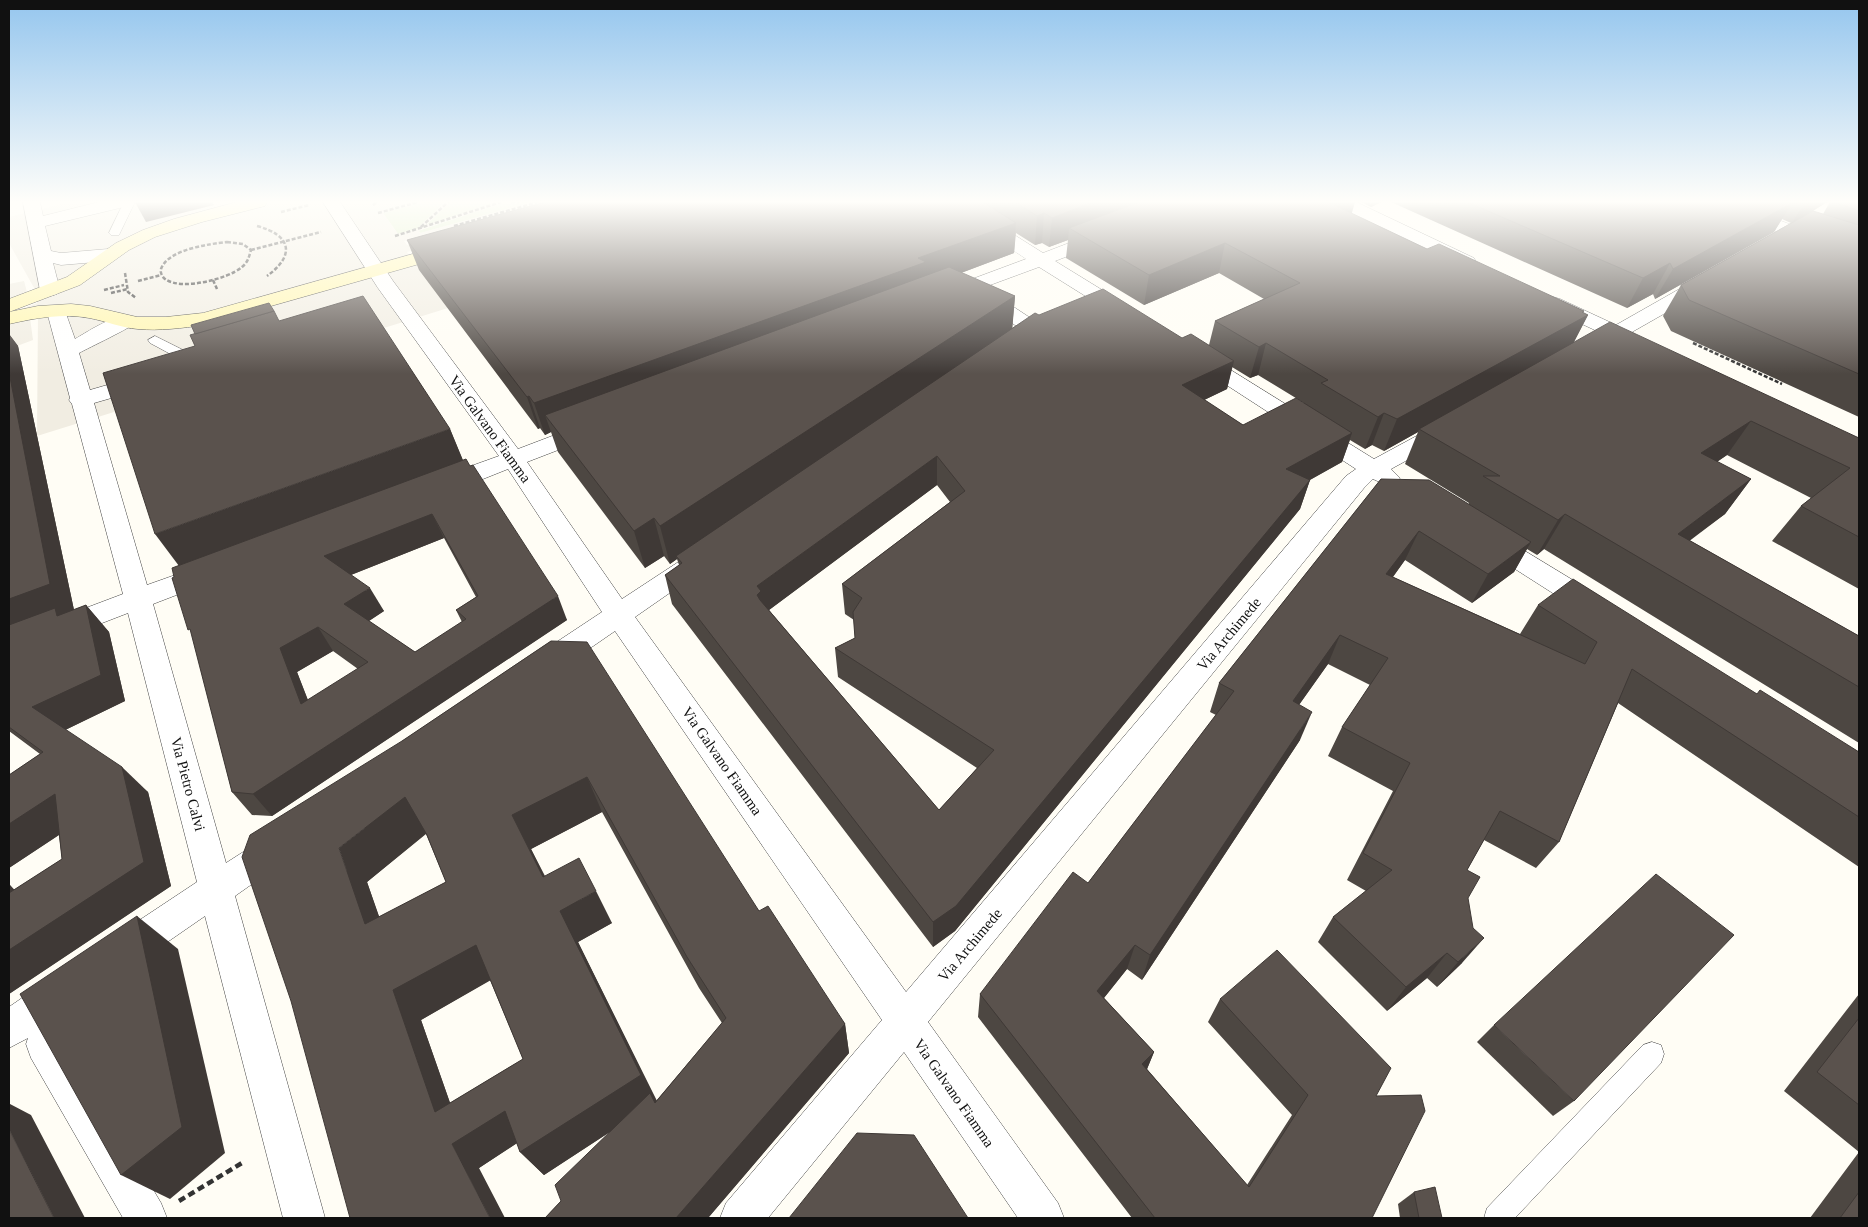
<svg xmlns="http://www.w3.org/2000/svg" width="1868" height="1227" font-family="Georgia,serif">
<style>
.green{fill:#d5ebbd}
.plaza{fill:#f1ede2}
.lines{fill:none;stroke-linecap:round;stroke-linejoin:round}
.lane-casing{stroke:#444;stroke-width:1}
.street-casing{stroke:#444;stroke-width:1}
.secondary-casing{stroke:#333;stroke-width:1}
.path-far1{stroke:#333;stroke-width:2.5;stroke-dasharray:4 2;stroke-linecap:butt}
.path{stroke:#333;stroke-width:4.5;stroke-dasharray:7 4;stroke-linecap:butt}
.lane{fill:#fff;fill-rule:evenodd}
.street{fill:#fff;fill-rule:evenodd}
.secondary{fill:#fff6b0;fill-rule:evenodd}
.wall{fill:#4d4742;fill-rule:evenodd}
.shaded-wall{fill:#3f3936}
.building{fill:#5a524d;stroke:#3f3936;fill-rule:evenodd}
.labels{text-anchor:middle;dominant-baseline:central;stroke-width:5;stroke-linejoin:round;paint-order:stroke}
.street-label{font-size:15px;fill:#111;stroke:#fff}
</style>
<rect width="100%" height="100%" fill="#fffdf5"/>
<g class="green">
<polygon points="423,202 445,202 417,229 398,234 383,213"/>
<polygon points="450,202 496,203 425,226"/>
<polygon points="522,202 532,202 421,233 418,231 502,203 518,204"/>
</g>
<g class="plaza">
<polygon points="70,202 423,202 383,213 398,234 417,229 445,202 450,202 426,225 494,203 486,202 522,202 518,204 502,203 419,230 420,233 532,202 543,202 404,241 407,245 558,202 407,252 448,308 37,436 38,312 9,317 9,314 37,303 38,295 9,243 9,217"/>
<polygon points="24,281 28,296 9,303 9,284"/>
<polygon points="30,318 33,340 9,349 9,325"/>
</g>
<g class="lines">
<g class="lane-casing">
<g id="lane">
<polygon points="124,202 135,202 119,235 111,235 109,233"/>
<polygon points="155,336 201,359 203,362 196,366 191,365 150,343 148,340"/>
<polygon points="1652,1042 1661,1045 1664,1054 1661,1063 1515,1218 1484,1218 1487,1208 1643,1045"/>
</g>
</g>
<g class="street-casing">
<g id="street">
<polygon points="23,202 40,202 43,216 99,202 130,202 128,206 45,226 51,251 61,253 108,249 115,251 117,255 115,259 108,261 61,265 53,263 60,290 57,294 50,296 43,294 40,290"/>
<polygon points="323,202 340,202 393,281 518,449 581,425 589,423 597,425 600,430 597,435 527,462 622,599 689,555 698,552 707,555 711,561 707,567 635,617 906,992 1346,476 1356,469 1191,362 1187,358 1191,354 1198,352 1205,354 1374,459 1435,426 1443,424 1451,426 1454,431 1451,436 1391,469 1400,478 1397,483 1388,486 1373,479 1364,488 928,1022 1058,1203 1064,1218 1018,1218 904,1052 768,1218 720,1218 726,1203 882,1020 615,631 557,671 547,674 537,671 533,663 537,655 602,612 508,469 453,491 444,493 435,491 432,485 435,479 499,456 378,288"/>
<polygon points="941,202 962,202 1043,253 1095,233 1101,232 1107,233 1110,237 1107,241 1055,261 1133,309 1136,313 1133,317 1126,319 1119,317 1039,267 982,288 988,290 1041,325 1044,329 1041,333 1034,335 1027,333 974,298 971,294 973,292 947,301 940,299 937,295 940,291 1026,259"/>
<polygon points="1333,202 1356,202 1474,258 1476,262 1474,266 1467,268 1460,266 1335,206"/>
<polygon points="1705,202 1730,202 1859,250 1859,261 1707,206"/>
<path d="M1704,277L1711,279L1714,283L1711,287L1632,332L1640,339L1637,343L1630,345L1617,341C1606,347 1597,355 1584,351L1581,347L1584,343L1601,333L1546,307L1543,303L1546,299L1553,297L1560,299L1616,325L1697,279Z"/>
<path d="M57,306L64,308L75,339C91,330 114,313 133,318L136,322C133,327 88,348 79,353L90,390L145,374L153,376L156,381L153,386L94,403L147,585L209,563L218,565L222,572L218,579L153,604L226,863L265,838L277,833L289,838L294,848L289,858L235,896L325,1218H283L205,916L137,963L124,968L111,963L106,951L111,939L197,882L128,613L9,659V637L123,594L72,404L69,400L70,398L47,312L50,308Z"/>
<polygon points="1488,531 1497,534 1604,599 1608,606 1604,613 1594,616 1584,613 1479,546 1475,540 1479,534"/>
<polygon points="61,975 74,980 80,993 74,1006 46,1025 59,1030 161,1203 167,1218 123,1218 31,1058 26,1044 28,1038 9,1048 9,1007 48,980"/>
</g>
</g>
<g class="secondary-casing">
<g id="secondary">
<polygon points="237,202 267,202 265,206 202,222 155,237 129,250 80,285 9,312 9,299 67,277 116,243 143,230 174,219"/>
<path d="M452,243L458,245L461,249L458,253L204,325C182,328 160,331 138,329C121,328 106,321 89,318C63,313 35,318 9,324V312L38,306L71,304L90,306L137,317H166L203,313Z"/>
</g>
</g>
<g class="path-far1">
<polyline points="511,202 519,202"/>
<polyline points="373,205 377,202"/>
<polyline points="281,212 309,205"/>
<polyline points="378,213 418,202"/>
<path d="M257,226C291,235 296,255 267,276"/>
<polyline points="454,226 538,202"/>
<polyline points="421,227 448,202"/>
<polyline points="395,236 501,202"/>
<path d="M227,242L243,244L251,250C249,257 248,262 242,267C228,279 181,291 165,279C162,277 160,272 161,269C168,249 210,244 227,242Z"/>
<polyline points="251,250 321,232"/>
<polyline points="125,273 128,292 136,298"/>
<polyline points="213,280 217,289"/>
<polyline points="138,281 161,275"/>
<polyline points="104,290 124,285"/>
<polyline points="111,293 128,289"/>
<polyline points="1693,343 1782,384"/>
</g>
<polyline class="path" points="179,1201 242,1163"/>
<use href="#lane" class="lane"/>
<use href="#street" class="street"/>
<use href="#secondary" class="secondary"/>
</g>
<g class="wall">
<path d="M545,202H1355L1351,213L1427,249L1588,315L1573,343L1859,438V589L1772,541L1801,506L1811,498L1727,455L1717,462L1751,479L1725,514L1689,540L1859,636V743L1544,549L1537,555L1527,549L1514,572L1472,603L1405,560L1393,577L1520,634L1538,605L1757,694L1859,752V867L1618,703L1559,842L1536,868L1484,840L1467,870L1468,898L1462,963L1437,987L1427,978L1387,1011L1318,942L1333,917L1366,891L1347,880L1393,791L1328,756L1342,727L1370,685L1328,664L1299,705L1300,740L1142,980L1127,969L1104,998L1154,1052L1147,1069L1247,1185L1292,1115L1208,1022L1220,999L1376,1096L1372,1218H1132L978,1017L980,994L1088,883L1216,715L1210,712L1219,683L1381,479L1469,504V503L1405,464L1418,432L1384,451L1372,445L1365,449L1350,440L1342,462L1310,480L1300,509L955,931L933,947L672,604L665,575L679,565L677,559L670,564L664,556L645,568L558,452L551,432L545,435L540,428L538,429L419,270L407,240ZM1016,233L1035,245L1042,243L1049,247L1068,240L1066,258L1144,305L1219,273L1264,299L1215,321L1209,345L1182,338L1039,315L1012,328L1015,296L961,273L1014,253ZM1232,367L1250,378L1258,375L1304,403L1243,425L1204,400L1227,389ZM937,485L950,502L842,584L845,614L854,620L855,638L835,648L838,677L977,768L939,810L769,610Z"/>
<polygon points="1361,202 1381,202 1371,207"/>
<polygon points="1391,202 1827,202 1813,211 1823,214 1830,202 1859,202 1859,417 1671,331 1663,316 1681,285 1791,223 1782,219 1774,232 1655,299 1653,294 1627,308"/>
<polygon points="9,334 18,346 74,610 86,605 109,632 125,701 65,730 148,792 171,886 9,994 9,884 14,890 62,859 59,835 9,868 9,775 40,754 9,731"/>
<path d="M450,429L463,461L567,620L272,816L252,815L232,792L192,635L174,577L179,565ZM444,538L476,597L456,610L462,622L415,652L369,621L384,611L351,575ZM333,651L358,669L308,700L297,672Z"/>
<path d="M551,641L759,911L845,1024L849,1053L708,1218H545L561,1201L610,1132L544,1175L520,1152L517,1143L479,1168L291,1001L402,741ZM602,812L699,988L722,1023L656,1101L578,942L612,923L545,876L531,849ZM426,834L446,882L379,917L367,882ZM490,980L523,1059L450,1103L421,1020Z"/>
<polygon points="1859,994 1859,1218 1810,1218 1859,1152 1784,1091"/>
<polygon points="1494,1025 1574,1101 1553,1116 1477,1042"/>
<polygon points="1414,1192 1442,1218 1400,1218 1398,1204"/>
</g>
<g class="shaded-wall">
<polygon points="135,202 212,202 214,205 146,222"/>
<polygon points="1093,202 1168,202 1069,228 1068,240 1049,247 1052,218"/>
<polygon points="1324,202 1355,202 1351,216"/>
<polygon points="1372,202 1381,202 1371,207"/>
<polygon points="1805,202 1827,202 1792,223"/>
<polygon points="1792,203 1774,232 1655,299 1673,269"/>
<polygon points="1044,213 1042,243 1035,245 1037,216"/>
<polygon points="1016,223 1014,253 926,286 545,415 551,432 545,435 534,403 918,258"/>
<polygon points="1225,243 1219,273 1144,305 1149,275"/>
<polygon points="1670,263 1653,294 1627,308 1643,278"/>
<polygon points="1015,296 1012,332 676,556 677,559 670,564 660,526"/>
<polygon points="1584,311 1580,320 1588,315 1572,346 1419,429 1418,432 1384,451 1397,419"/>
<polygon points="9,334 18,346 74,610 9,635"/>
<polygon points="1266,343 1258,375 1250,378 1259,347"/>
<polygon points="1234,361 1227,389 1175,414 1182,385"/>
<polygon points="529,396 540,428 538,429 527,397"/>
<polygon points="1384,413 1372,445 1365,449 1378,417"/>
<polygon points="1751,421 1727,455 1677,488 1701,453"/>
<polygon points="450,429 465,465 182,570 155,534"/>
<polygon points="1352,433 1342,462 1277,498 1286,469"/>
<polygon points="937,456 937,485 765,613 757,595 757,586"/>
<polygon points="1751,479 1725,514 1655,567 1678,534"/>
<polygon points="1310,480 1300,509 955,931 933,947 933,922"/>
<polygon points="432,514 444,538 338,580 324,556"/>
<polygon points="1565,514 1544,549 1537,555 1558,520"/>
<polygon points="654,518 664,556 645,568 634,531"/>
<polygon points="1419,531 1405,560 1373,604 1386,574"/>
<polygon points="1531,542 1514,572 1472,603 1488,574"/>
<polygon points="370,588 384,611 358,628 344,604"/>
<polygon points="558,596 567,620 272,816 253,794"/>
<polygon points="86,605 109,632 125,701 59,733 32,707"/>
<polygon points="318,627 333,651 297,672 318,727 301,704 280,648"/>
<polygon points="1340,635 1328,664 1281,730 1293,701"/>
<polygon points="1312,712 1300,740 1142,980 1150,955"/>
<polygon points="122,767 148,792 171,886 9,994 9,950"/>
<polygon points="587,777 602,812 531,849 561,910 543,877 512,815"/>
<polygon points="55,794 83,819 9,868 9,824"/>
<polygon points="405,797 429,831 367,882 393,956 365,924 339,848"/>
<polygon points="9,884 40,917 9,894"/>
<polygon points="596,891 612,923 578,942 657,1101 544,1175 520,1152 560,911"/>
<polygon points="137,916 178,949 225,1153 170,1199 121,1175"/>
<polygon points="1484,938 1462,963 1437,987 1458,962"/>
<polygon points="476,945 498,976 421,1020 462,1137 505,1111 528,1136 479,1168 505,1218 490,1218 435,1112 393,990"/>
<polygon points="1135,945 1127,969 1091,1014 1097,991"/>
<polygon points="1447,953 1427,978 1387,1011 1406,987"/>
<polygon points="845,1024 849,1053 708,1218 676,1218"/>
<polygon points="1154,1052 1145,1074 1142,1064"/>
<polygon points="9,1102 10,1104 31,1115 85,1218 54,1218 9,1129"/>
</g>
<g class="building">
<polygon points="545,202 983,202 1016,223 918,258 926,262 534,403 529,396 527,397 407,240"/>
<polygon points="1015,202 1093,202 1052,218 1044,213 1037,216"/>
<polygon points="1139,202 1328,202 1427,249 1439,244 1584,311 1582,312 1588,315 1397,419 1384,413 1378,417 1321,383 1328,380 1266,343 1259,347 1215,321 1300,283 1225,243 1149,275 1069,228"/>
<polygon points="1467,202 1790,202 1792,203 1673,269 1670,263 1643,278"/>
<polygon points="1834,202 1859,202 1859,211"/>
<polygon points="1813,211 1859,225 1859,374 1689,300 1681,285"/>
<polygon points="949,267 1015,296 660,526 654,518 634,531 545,415"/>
<path d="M1103,289L1182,338L1191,334L1234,361L1182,385L1243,425L1296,398L1352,433L1286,469L1310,480L956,906L933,922L665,575L682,563L676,556L1035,313L1039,315ZM937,456L965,491L842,584L862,598L853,612L855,638L835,648L994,750L939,810L760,600L757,595L761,591L757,586Z"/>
<polygon points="363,296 450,429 155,534 103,373 195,346 190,335 274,311 279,321"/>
<polygon points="269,303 274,311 195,334 191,325"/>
<polygon points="1610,322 1859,438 1859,537 1801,506 1850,468 1751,421 1701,453 1751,479 1678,534 1859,636 1859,687 1565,514 1558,520 1483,476 1500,476 1419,429"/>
<polygon points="9,372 50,584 9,599"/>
<path d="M466,459L470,466L473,465L558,596L253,794L232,792L190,629L188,630L172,578L174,577L172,568ZM432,514L478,596L456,610L466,619L415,652L344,604L370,588L324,556ZM318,627L368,662L301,704L280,648Z"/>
<polygon points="1381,479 1429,480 1531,542 1488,574 1419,531 1386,574 1585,664 1597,642 1538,605 1573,579 1757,694 1760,690 1859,752 1859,817 1632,669 1559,842 1500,811 1467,870 1480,877 1468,898 1473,928 1484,938 1458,962 1447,953 1406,987 1333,917 1392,870 1363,853 1410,763 1342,727 1388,658 1340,635 1293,701 1312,712 1150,955 1135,945 1097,991 1154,1052 1142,1064 1249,1187 1308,1095 1220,999 1277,950 1391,1068 1376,1096 1421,1095 1425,1111 1372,1218 1155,1218 980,994 1073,872 1088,883 1234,691 1219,683"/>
<polygon points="86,605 101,675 32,707 122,767 144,862 9,950 9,893 62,859 55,794 9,824 9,775 43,752 9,727 9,625 55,608 57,616"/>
<path d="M551,641L587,642L759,911L768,906L845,1024L676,1218H545L561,1201L555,1185L650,1093L655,1103L726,1018L687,957L587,777L512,815L543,877L579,858L596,891L560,911L641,1075L520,1152L505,1111L452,1144L490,1218H350L291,1001L242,857L250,835L402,741ZM405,797L427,835L446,882L365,924L339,848ZM476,945L523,1059L435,1112L393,990Z"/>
<polygon points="1656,874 1734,935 1574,1101 1494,1025"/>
<polygon points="137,916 182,1127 121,1175 20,994"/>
<polygon points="1859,1018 1859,1105 1817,1072"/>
<polygon points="9,1129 54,1218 9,1218"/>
<polygon points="857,1133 914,1135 968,1218 789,1218"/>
<polygon points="1435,1187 1442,1218 1419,1218 1414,1192"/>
<polygon points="1859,1192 1859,1218 1840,1218"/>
</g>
<linearGradient id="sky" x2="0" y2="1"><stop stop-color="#95c6ee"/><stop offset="0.54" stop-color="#fffefa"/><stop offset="1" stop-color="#fffefa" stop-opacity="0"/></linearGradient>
<rect width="1868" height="374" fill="url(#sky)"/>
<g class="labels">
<g class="street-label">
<text transform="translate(490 429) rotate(54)">Via Galvano Fiamma</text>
<text transform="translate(1229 634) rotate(-50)">Via Archimede</text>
<text transform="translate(722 761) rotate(55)">Via Galvano Fiamma</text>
<text transform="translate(188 784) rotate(75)">Via Pietro Calvi</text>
<text transform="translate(970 945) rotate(-50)">Via Archimede</text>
<text transform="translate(954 1093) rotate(55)">Via Galvano Fiamma</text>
</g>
</g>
<rect width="1868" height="1227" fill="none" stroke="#111111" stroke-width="20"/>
</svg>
